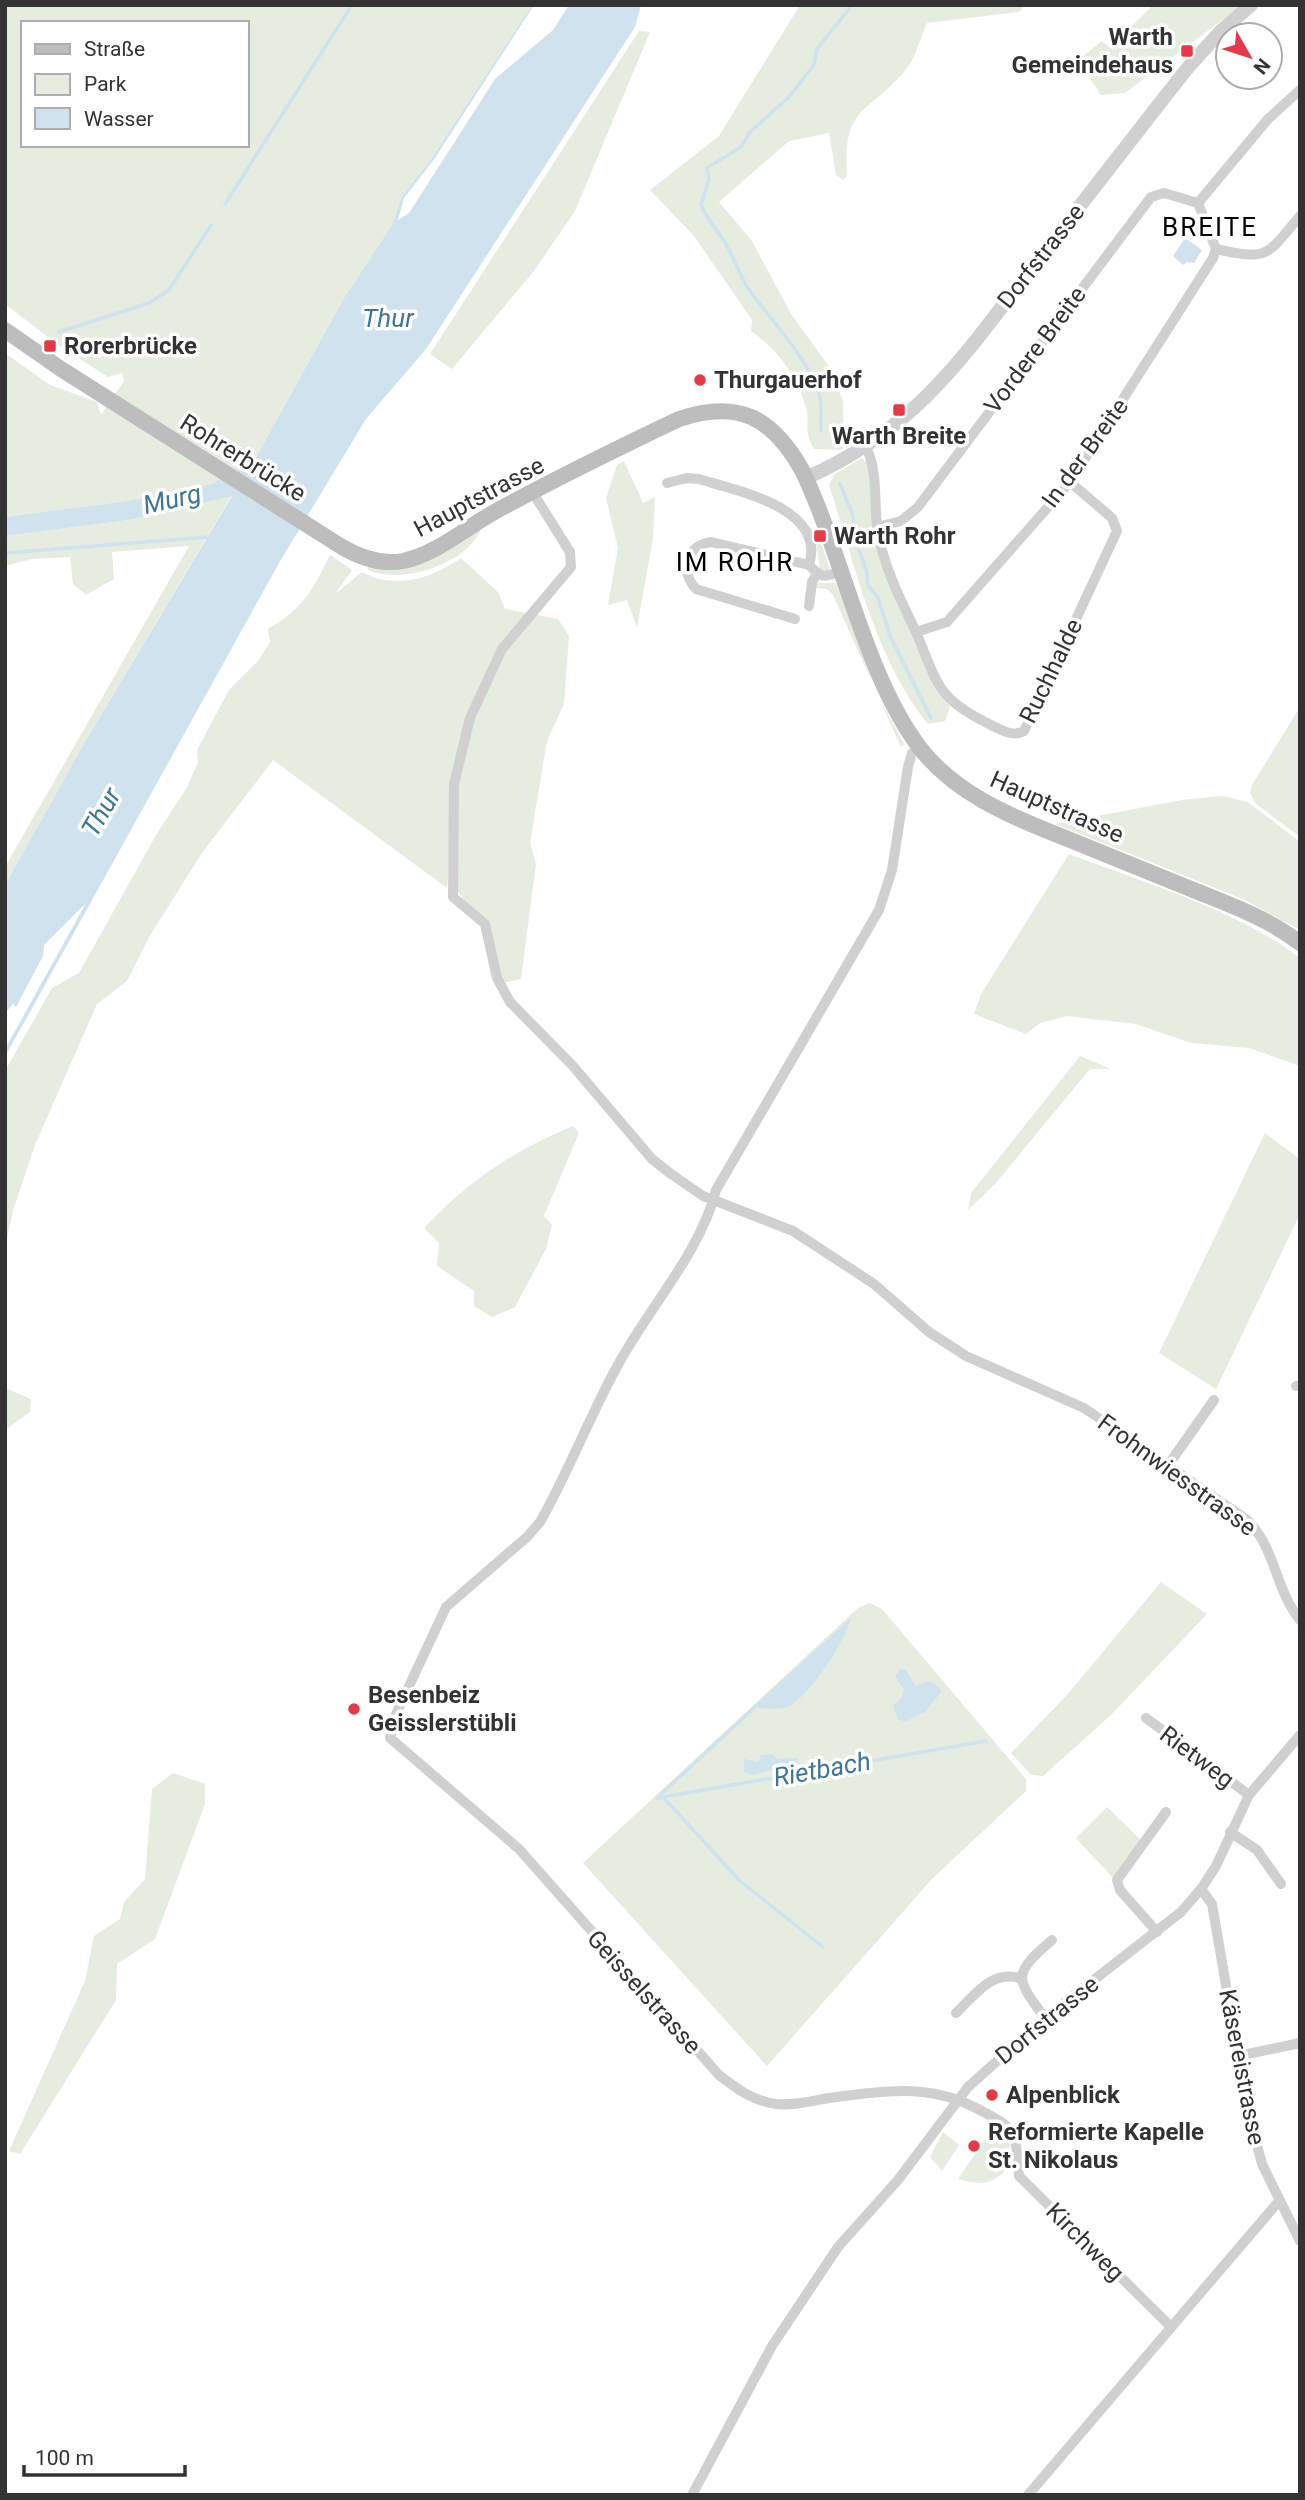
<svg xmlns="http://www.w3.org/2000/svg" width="1305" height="2500" font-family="Roboto,sans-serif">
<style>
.green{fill:#e6ecdf;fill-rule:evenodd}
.water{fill:#cfe2ee}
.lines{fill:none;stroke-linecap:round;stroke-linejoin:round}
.stream{stroke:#cfe2ee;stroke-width:3.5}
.minor{stroke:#d0d0d0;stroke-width:10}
.tertiary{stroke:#d0d0d0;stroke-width:14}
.secondary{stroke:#bdbdbd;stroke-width:16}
.poi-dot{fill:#e63946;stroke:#fff;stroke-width:2.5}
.labels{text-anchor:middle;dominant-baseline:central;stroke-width:7;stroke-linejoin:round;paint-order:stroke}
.poi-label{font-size:24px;font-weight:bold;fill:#333;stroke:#fff;text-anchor:start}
.street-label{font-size:24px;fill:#333;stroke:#fff}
.neighbourhood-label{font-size:26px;letter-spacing:2px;fill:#000;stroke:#fff}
.water-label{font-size:26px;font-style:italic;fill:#3f7597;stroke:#fff}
</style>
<rect width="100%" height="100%" fill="#fff"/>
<g class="green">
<path d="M5,5H532L431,159L402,196L392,225L344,298L254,461L211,484L127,501L5,517V353L50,385L97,402L101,415L124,381L122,373L108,377L57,344L5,304ZM23,23H247V145H23Z"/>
<path d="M800,5H1025L1019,12L927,23C920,38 915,60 904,72C865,116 843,106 847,176L843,180L836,175L829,133L789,141L719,202L752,241L791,314L833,372L843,402L844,446L842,450L814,449C802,428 811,426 806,407C798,378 777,348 751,331L752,320L694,236L650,190L719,136Z"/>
<polygon points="1153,5 1242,5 1125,93 1101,95 1084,69 1082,57 1102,41 1110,48"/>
<polygon points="639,31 650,32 575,211 534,271 452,369 430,354"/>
<path d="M862,458L868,464L875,527L935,688L950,707L945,721L928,724C876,661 854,562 829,485L835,474Z"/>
<polygon points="624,461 643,503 655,497 653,539 637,627 627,600 608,605 618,548 606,498 617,465"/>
<polygon points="232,495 85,742 5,885 5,867 189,546 112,552 114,579 86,595 73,584 70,557 32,559 5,566 5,536 129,520"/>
<path d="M482,526C472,562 402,586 368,570V566Z"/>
<polygon points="820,540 830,569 827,571 820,569 816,542"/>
<path d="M330,555L352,570L335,594L362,572C396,590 431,579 461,558L498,592L505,609L558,619L569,636L564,704L547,741L530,843L536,864L521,979L502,983L491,934L458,892V749L447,888L273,760L202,853L149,937L127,981L97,1004L35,1145L13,1210L5,1249V1071L52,988L79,973L156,835L186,789L198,763L197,750L229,690L258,661L270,642L268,629C304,608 312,591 330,555Z"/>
<polygon points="815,583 836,583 875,690 904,744 901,747 833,595 827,589 816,588"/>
<polygon points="1300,707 1300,837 1256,804 1250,793 1252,785"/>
<polygon points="919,758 939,777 1249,920 1300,950 1300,953 1267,931 1234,915 1012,825 950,789"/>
<polygon points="1222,796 1248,802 1300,842 1300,930 1243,899 1055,824 1182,800"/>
<path d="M1069,854C1142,882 1238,910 1300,958V1066L1249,1048L1191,1043L1136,1024L1067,1016L1040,1023L1026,1034L974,1014L981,994Z"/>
<polygon points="1080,1056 1111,1069 1090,1069 995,1184 968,1210 971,1193"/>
<path d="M573,1126L579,1133L544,1216L552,1225L546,1249L515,1307L492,1317L474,1306V1291L437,1266L439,1243L424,1228C467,1182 514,1150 573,1126Z"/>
<polygon points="1265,1133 1300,1159 1300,1214 1216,1389 1159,1353"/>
<polygon points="5,1388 31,1399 30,1412 5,1430"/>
<polygon points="1161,1582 1207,1614 1112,1714 1043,1776 1031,1775 1011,1753 1068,1694"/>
<polygon points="870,1603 882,1609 1026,1779 1026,1791 932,1879 767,2066 583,1863 858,1608"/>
<polygon points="173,1773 205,1784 205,1804 155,1939 117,1964 116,2000 20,2154 9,2151 85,1981 94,1936 120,1919 124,1902 145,1879 152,1789"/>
<polygon points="1107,1807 1141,1840 1113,1878 1076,1838"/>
<path d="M994,2126L1011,2141L1003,2173C989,2186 975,2184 958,2179Z"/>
<polygon points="943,2132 959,2145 942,2171 930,2157"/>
</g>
<g class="water">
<polygon points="532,5 534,5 435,158 404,198 398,220 409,213 495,79 553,30 569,5 641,5 635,27 426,349 366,419 279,563 5,1057 5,1049 86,903 44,945 43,956 16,1007 13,1004 5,1013 5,885 85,742 232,496 129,520 5,536 5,517 127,501 211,484 254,461 344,298 392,225 402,196 431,159"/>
<polygon points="1185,238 1202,250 1194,263 1187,262 1183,265 1173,256"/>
<path d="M851,1618C845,1641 811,1695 789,1706C778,1711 768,1708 757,1708L756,1704Z"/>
<polygon points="900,1669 905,1669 916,1686 928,1681 939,1687 941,1692 925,1712 905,1722 898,1719 893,1705 901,1699 904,1689 895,1677"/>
<polygon points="772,1754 778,1759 797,1758 797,1763 752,1775 744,1772 744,1759 758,1762 761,1755"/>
</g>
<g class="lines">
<g class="stream">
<polyline points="225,204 352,5"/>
<polyline points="59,332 149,303 169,290 211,225"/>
<path d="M821,430C820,420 822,408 820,398C814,366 771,319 752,294C740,279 735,258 724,241C717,230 706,218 701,205L709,179L707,168L741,147L750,132L789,97L814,65L817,49L852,5"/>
<polyline points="840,484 853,515 855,540 867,572 868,585 878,598 890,636 931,718"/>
<polyline points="5,553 209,537"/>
<polyline points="657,1798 986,1741"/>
<polyline points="657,1798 756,1706"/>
<polyline points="664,1798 740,1881 823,1947"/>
</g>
<g class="minor">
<path d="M1216,249C1269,261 1266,256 1300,216"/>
<path d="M866,447C878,471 874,500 877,526C882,563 900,599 916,632L947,622L1070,482L1213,258L1216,249L1198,203L1268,119L1300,90"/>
<path d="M667,483L687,478L699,479C736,491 827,507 809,565"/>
<path d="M533,493L570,552L571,567L502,649L470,718L454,784L453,897L485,924L497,978L510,1002L572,1065L652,1159L671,1174L703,1196L793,1231L874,1284L929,1332L966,1356L1084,1408L1246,1519C1276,1547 1275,1590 1300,1620"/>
<polyline points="877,527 901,521 918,507 1151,197 1164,193 1198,203"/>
<polyline points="809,606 812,582 816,575"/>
<path d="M795,619L696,589C679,570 686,546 711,542L809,565C823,579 823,578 842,570"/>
<path d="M916,632C939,687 937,699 993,726C1004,731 1012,737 1024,731L1117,531L1112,518L1070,482"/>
<path d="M920,747L912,753L908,767L892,870L879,910L716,1190C701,1251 649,1308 619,1363C590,1415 569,1471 540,1522L527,1537L446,1607L396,1714L390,1738L519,1849L719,2075C737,2089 753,2101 776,2104C793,2106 812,2101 829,2098C878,2091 928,2083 974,2107C1017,2129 1015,2128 1019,2176L1171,2327"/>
<polyline points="1296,1386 1300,1385"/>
<polyline points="1169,1464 1214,1400"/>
<polyline points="1146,1718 1249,1795"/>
<polyline points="1230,1832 1257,1850 1281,1884"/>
<polyline points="1201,1889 1212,1904 1247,2107 1262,2164 1300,2241"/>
<polyline points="1157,1932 1120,1890 1117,1880 1166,1812"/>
<path d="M956,2013C975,1995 991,1970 1020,1978"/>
<path d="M1045,2018C1014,1977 1013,1974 1052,1940"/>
<polyline points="1238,2056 1300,2043"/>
<polyline points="692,2495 772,2346 838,2247 898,2180 968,2087 1045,2018 1181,1912 1201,1889 1216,1866 1249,1795 1300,1735"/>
<polyline points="1028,2495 1279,2201"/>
</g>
<path class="tertiary" d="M806,478C919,428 967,352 1039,258C1090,194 1139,129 1190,65L1221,31L1251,5"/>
<path class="secondary" d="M5,330L61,369L342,547C361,558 381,565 403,561C437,554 468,526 498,510C557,478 618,448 679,419C738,399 772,417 802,470C843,555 864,674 920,748C954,792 1007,815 1058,835C1102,853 1146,871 1191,889C1228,904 1268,918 1300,943"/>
</g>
<g class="poi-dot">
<rect x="1180" y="44" width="14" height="14" rx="3.5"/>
<rect x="43" y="339" width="14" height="14" rx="3.5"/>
<circle cx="700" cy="380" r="7"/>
<rect x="892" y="403" width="14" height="14" rx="3.5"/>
<rect x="813" y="529" width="14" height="14" rx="3.5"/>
<circle cx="354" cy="1709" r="7"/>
<circle cx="992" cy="2095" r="7"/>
<circle cx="974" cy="2146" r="7"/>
</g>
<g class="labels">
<g class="poi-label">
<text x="1173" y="37" text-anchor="end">Warth<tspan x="1173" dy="28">Gemeindehaus</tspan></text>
<text x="64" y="346">Rorerbrücke</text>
<text x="714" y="380">Thurgauerhof</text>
<text x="899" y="436" text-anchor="middle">Warth Breite</text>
<text x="834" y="536">Warth Rohr</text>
<text x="368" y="1695">Besenbeiz<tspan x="368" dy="28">Geisslerstübli</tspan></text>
<text x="1006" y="2095">Alpenblick</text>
<text x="988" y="2132">Reformierte Kapelle<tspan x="988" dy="28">St. Nikolaus</tspan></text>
</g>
<g class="street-label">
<text transform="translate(1041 256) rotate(-52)">Dorfstrasse</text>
<text transform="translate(1035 350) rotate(-53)">Vordere Breite</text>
<text transform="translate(1085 453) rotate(-54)">In der Breite</text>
<text transform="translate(243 458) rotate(32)">Rohrerbrücke</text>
<text transform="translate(479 497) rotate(-28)">Hauptstrasse</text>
<text transform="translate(1051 671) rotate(-64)">Ruchhalde</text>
<text transform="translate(1057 807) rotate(24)">Hauptstrasse</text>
<text transform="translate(1177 1475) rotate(36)">Frohnwiesstrasse</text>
<text transform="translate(1197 1757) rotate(37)">Rietweg</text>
<text transform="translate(644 1992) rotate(48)">Geisselstrasse</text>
<text transform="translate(1047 2020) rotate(-39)">Dorfstrasse</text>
<text transform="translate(1242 2067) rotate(79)">Käsereistrasse</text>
<text transform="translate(1085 2242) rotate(45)">Kirchweg</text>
</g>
<g class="neighbourhood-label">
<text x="1210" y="227">BREITE</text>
<text x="735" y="562">IM ROHR</text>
</g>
<g class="water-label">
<text x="388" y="318">Thur</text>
<text transform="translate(172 499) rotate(-13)">Murg</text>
<text transform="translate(101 812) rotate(-60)">Thur</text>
<text transform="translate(822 1769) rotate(-10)">Rietbach</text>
</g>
</g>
<rect width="1305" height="2500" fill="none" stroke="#333333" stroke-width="14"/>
<rect x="21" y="21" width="228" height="126" fill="#ffffff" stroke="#adadad" stroke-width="2"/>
<rect x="35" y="44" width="35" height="10" fill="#bdbdbd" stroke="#adadad" stroke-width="2"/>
<text x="84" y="56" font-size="21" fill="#333333">Straße</text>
<rect x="35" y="74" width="35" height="21" fill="#e6ecdf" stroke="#adadad" stroke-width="2"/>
<text x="84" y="91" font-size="21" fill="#333333">Park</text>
<rect x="35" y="108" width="35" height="21" fill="#cfe2ee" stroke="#adadad" stroke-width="2"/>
<text x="84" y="126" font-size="21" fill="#333333">Wasser</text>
<g transform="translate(1249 56) rotate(129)"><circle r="33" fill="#ffffff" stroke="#adadad" stroke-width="2"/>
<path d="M0-5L12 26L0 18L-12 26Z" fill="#e63946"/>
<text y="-10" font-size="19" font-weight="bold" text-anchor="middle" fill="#333333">N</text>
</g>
<path d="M24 2465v10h161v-10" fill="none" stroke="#333333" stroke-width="3.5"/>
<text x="35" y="2465" font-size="21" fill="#333333" stroke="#ffffff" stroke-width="5" paint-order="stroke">100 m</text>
</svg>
